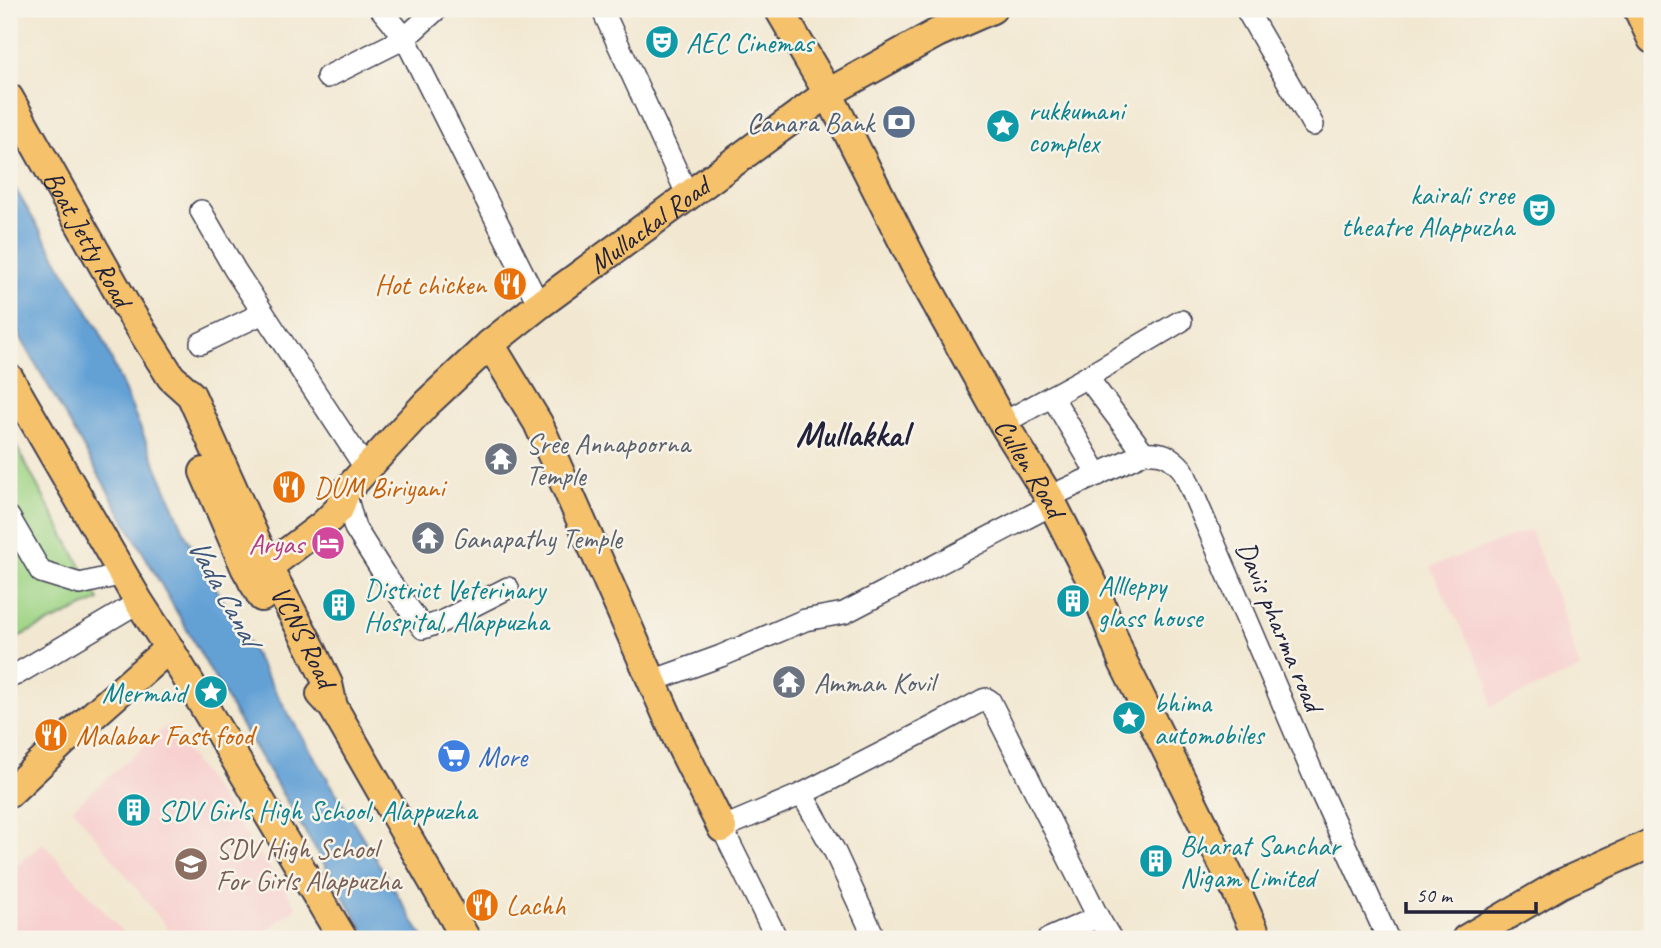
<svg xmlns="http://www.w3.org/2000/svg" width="1661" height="948" font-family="Caveat,sans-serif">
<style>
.built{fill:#f7d0cf}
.green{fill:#9ed485;stroke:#607b60;stroke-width:2}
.water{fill:#64a1d5;stroke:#436288;stroke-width:2}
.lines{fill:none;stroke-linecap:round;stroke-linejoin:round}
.minor-casing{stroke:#414052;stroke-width:24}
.major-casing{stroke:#414052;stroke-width:32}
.minor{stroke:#fff;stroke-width:21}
.major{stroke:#f5c16b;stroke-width:28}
.labels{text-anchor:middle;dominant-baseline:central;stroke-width:5;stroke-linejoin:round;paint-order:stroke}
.culture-label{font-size:28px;fill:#0d838f;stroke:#f7f3e8;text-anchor:start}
.service-label{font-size:28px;fill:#4e5e75;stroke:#f7f3e8;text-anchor:end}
.street-label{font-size:28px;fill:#22223b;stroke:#f7f3e8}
.food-label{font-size:28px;fill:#c56008;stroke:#f7f3e8;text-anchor:start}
.worship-label{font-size:28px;fill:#5b616d;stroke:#f7f3e8;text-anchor:start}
.hotel-label{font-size:28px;fill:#b23c85;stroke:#f7f3e8;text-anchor:end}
.shop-label{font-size:28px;fill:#366cbe;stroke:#f7f3e8;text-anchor:start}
.education-label{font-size:28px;fill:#785e54;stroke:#f7f3e8;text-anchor:start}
.water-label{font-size:30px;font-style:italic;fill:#3c5579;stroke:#f7f3e8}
.district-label{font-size:35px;font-weight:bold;fill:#22223b;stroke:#f7f3e8}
</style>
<rect width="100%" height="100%" fill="#f7f3e8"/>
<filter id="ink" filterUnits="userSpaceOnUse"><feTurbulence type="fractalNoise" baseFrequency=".0143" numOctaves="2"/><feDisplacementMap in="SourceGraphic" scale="14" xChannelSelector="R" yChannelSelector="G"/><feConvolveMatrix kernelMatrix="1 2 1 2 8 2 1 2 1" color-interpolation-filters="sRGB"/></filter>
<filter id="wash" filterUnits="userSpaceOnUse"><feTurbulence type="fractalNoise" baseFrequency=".00686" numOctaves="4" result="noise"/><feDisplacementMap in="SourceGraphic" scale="28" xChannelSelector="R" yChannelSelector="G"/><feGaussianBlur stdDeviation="1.57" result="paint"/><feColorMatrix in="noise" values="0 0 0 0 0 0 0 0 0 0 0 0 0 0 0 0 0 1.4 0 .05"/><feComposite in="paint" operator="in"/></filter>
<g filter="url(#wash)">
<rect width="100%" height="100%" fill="#f2e8d2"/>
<g class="built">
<polygon points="1530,530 1561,607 1580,669 1490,707 1489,683 1430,567"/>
<polygon points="168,725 297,907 257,939 176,939 73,808"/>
<polygon points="43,843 129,939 9,939 9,873"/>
</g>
<polygon class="green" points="9,433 99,600 9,641"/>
<polygon class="water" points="9,178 99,330 187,538 291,718 424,939 369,939 240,723 9,317"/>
</g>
<g filter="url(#ink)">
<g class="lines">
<g class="minor-casing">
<g id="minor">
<polyline points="381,9 405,38 539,305"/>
<polyline points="602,9 688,196"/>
<polyline points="1246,9 1313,125"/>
<polyline points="327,77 405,38 437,9"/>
<polyline points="201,211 235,270 366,469"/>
<polyline points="201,343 263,313"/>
<polyline points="1087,377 1181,321"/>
<polyline points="1052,396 1098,475"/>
<polyline points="1003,423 1087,377 1144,453"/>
<polyline points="345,492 355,528 384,574 423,628 441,622 508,588"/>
<path d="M1049,497L1144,453C1163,452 1170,455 1183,470L1319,788L1388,939"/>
<polyline points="9,517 41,572 80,584 123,574"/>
<polyline points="9,677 17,674 139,602"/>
<polyline points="652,681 721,656 805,620 844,613 1053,504"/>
<polyline points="802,794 834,850 875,939"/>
<polyline points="777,939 722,828 802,794 929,729 983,700 987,699 990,701 1098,917"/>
<polyline points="1048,939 1098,917 1111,939"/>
</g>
</g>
<g class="major-casing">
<g id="major">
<path id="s1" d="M779,9L828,93L914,263L1003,423L1049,497L1093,584L1123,662L1236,890L1258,939"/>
<polyline points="1638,9 1652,39"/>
<path id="s2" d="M9,98L125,304L171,377L191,395L268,567L311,648L328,684L333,707"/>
<polyline points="490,344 538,423 678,740 722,828"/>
<polyline points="9,378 139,602 169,648 343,939"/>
<polyline points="204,472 245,567 262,597"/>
<path id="s3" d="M253,582L268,567L323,525L339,509L345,492L427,403L490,344L539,305L828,93L937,33L992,9"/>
<polyline points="321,694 333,707 466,939"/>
<polyline points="9,793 63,742 169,648"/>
<polyline points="1466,939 1560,884 1652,843"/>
</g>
</g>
<use href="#minor" class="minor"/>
<use href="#major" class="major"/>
</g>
</g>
<defs>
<g id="theatre-disc" transform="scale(1.75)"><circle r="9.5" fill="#0f9aa8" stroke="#f7f3e8"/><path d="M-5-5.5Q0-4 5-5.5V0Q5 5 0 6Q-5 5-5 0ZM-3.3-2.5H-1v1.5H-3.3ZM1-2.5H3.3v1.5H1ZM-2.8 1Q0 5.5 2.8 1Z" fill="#fff"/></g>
<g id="bank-disc" transform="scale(1.75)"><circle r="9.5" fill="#5c6f8a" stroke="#f7f3e8"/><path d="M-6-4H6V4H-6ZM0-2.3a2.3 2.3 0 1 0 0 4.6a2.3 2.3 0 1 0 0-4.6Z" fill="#fff"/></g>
<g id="sight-disc" transform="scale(1.75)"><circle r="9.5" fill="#0f9aa8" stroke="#f7f3e8"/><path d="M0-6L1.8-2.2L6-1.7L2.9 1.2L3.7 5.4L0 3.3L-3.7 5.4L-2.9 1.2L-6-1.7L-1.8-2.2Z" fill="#fff"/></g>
<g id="restaurant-disc" transform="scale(1.75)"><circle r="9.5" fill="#e8710a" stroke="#f7f3e8"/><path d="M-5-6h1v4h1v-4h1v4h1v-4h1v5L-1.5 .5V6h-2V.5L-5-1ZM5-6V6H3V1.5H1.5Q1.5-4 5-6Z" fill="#fff"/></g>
<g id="temple-disc" transform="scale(1.75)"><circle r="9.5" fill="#6b7280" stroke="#f7f3e8"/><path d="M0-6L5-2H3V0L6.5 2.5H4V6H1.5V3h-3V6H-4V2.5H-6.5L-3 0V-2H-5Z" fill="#fff"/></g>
<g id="hotel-disc" transform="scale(1.75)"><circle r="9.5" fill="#d1479c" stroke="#f7f3e8"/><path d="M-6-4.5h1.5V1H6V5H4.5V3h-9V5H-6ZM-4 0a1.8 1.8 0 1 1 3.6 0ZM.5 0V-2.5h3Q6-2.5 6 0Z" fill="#fff"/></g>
<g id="building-disc" transform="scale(1.75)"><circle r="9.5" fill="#0f9aa8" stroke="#f7f3e8"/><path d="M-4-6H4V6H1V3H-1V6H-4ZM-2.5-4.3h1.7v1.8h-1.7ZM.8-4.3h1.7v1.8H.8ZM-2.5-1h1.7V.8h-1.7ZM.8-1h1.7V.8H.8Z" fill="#fff"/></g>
<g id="supermarket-disc" transform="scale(1.75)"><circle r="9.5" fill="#3f7fe0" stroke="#f7f3e8"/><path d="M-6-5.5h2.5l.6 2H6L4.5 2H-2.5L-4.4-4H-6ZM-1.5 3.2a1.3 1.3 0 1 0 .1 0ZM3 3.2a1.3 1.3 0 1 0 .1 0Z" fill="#fff"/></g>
<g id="school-disc" transform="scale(1.75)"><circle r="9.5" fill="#8d6e63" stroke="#f7f3e8"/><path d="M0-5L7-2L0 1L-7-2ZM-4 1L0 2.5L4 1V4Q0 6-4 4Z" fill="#fff"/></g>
</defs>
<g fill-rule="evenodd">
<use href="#theatre-disc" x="662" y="42"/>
<use href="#bank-disc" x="899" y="122"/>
<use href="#sight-disc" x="1003" y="126"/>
<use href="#theatre-disc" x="1539" y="210"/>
<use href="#restaurant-disc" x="510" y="284"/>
<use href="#temple-disc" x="501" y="459"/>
<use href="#restaurant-disc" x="289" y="487"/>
<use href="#temple-disc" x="428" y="538"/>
<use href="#hotel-disc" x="328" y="543"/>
<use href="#building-disc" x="1073" y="601"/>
<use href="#building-disc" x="339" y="605"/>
<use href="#temple-disc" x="789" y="682"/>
<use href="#sight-disc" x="211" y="692"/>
<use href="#sight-disc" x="1129" y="718"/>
<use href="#restaurant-disc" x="51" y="735"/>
<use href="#supermarket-disc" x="454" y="756"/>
<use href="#building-disc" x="134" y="810"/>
<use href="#building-disc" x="1156" y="861"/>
<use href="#school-disc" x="191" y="864"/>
<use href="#restaurant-disc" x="482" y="905"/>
</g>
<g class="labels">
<g class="culture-label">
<text x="686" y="42">AEC Cinemas</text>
<text x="1028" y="110">rukkumani<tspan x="1028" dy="32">complex</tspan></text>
<text x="1514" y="194" text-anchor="end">kairali sree<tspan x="1514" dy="32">theatre Alappuzha</tspan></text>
<text x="1098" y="585">Allleppy<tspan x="1098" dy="32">glass house</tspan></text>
<text x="364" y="589">District Veterinary<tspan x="364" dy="32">Hospital, Alappuzha</tspan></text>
<text x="186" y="692" text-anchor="end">Mermaid</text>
<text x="1154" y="702">bhima<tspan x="1154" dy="32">automobiles</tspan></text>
<text x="158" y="810">SDV Girls High School, Alappuzha</text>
<text x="1180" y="845">Bharat Sanchar<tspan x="1180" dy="32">Nigam Limited</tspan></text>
</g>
<g class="service-label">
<text x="874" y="122">Canara Bank</text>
</g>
<g class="street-label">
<text stroke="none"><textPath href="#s3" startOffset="537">Mullackal Road</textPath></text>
<text stroke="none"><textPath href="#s2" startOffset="161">Boat Jetty Road</textPath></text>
<text stroke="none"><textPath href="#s1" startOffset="523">Cullen Road</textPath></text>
<text transform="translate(1280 626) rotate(67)">Davis pharma road</text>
<text stroke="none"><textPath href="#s2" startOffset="616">VCNS Road</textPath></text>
</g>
<g class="food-label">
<text x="486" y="284" text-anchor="end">Hot chicken</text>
<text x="314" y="487">DUM Biriyani</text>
<text x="76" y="735">Malabar Fast food</text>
<text x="506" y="905">Lachh</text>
</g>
<g class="worship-label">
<text x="526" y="443">Sree Annapoorna<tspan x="526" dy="32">Temple</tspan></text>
<text x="452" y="538">Ganapathy Temple</text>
<text x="814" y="682">Amman Kovil</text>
</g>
<g class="hotel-label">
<text x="304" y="543">Aryas</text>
</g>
<g class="shop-label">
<text x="478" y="756">More</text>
</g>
<g class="education-label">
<text x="216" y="848">SDV High School<tspan x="216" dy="32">For Girls Alappuzha</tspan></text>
</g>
<g class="water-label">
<text transform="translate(224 591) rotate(61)">Vada Canal</text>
</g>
<g class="district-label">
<text x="852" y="434">Mullakkal</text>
</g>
</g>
<rect width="1661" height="948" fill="none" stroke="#f7f3e8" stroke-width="35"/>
<path d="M1406 902v10h130v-10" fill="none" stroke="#22223b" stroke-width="3.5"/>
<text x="1416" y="902" font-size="21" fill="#22223b" stroke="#f7f3e8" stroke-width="5" paint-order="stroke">50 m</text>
</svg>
